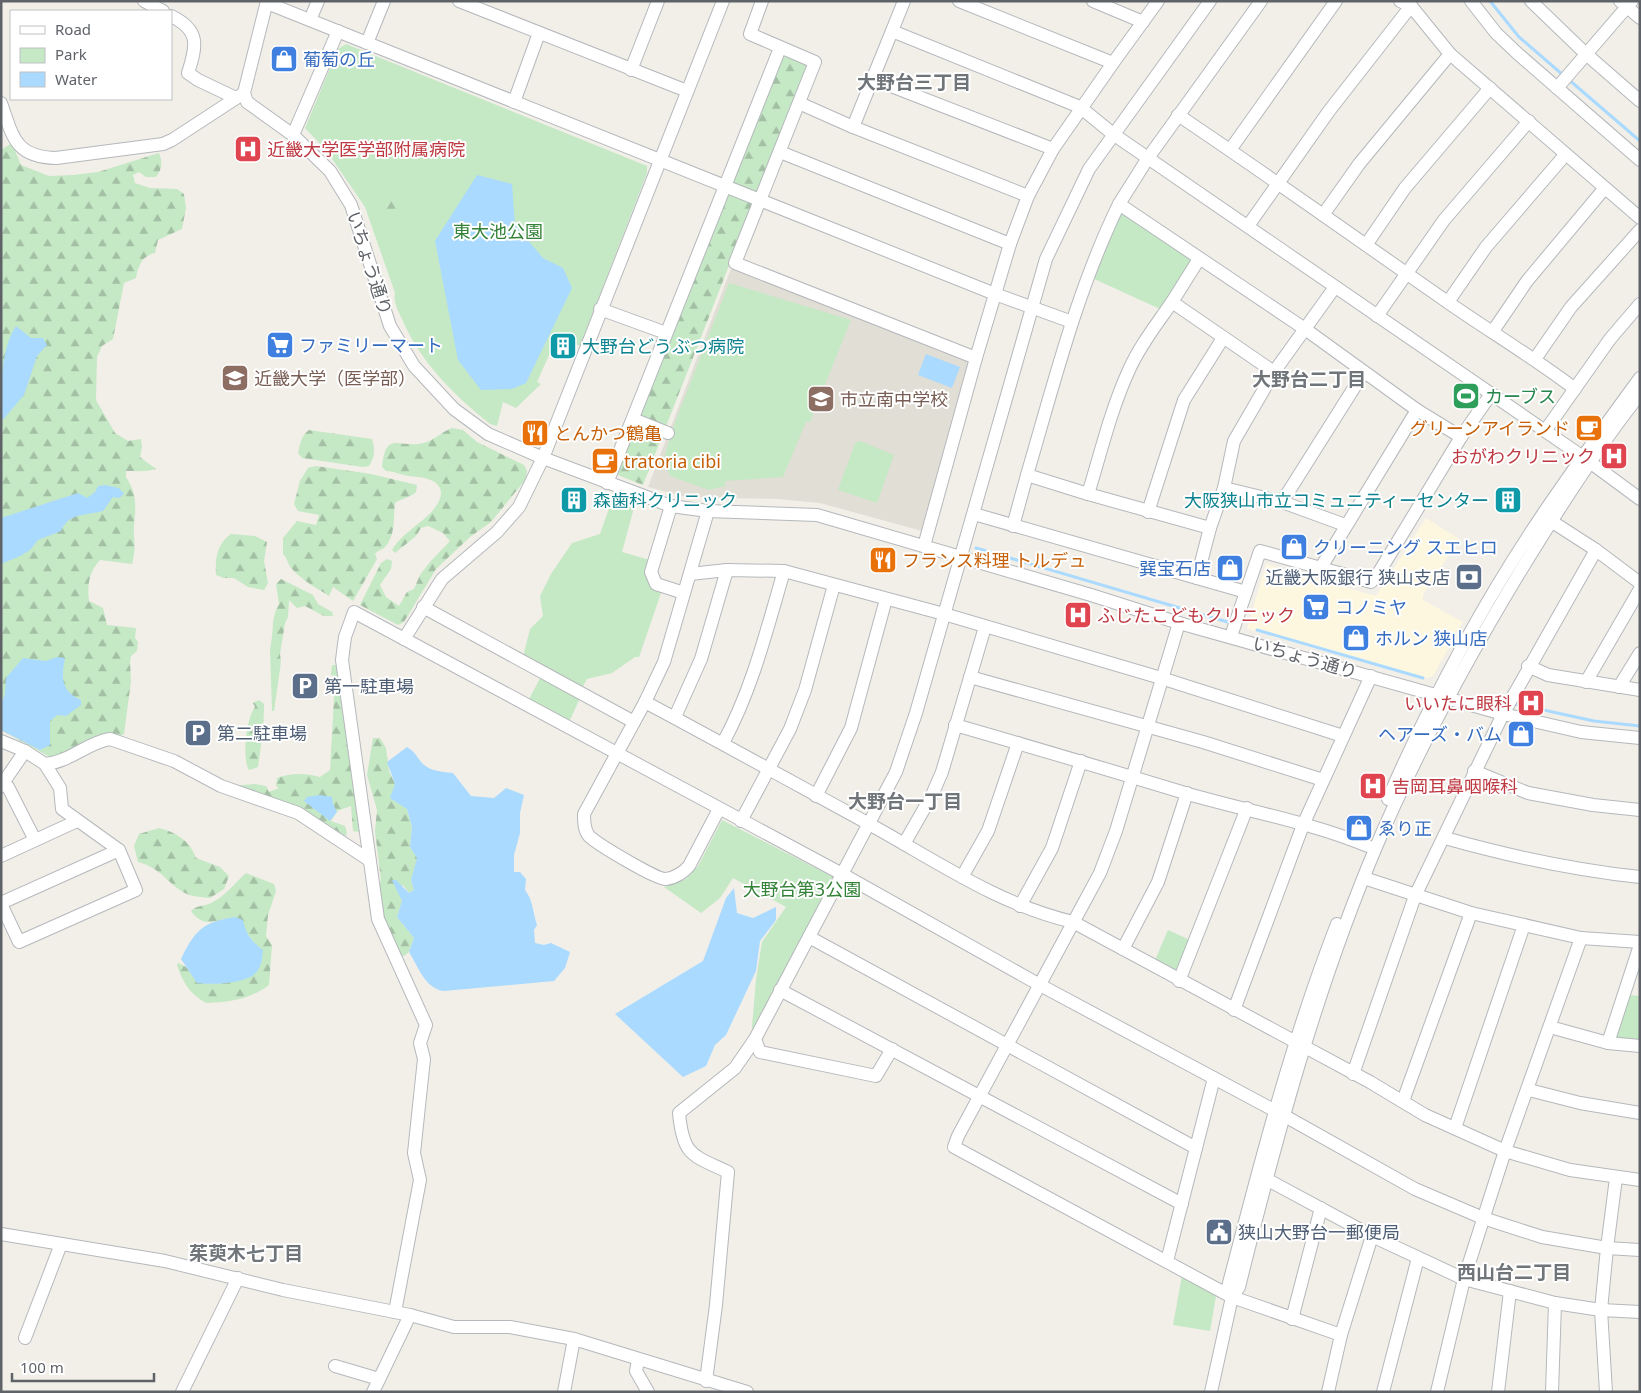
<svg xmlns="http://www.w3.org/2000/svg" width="1641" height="1393" font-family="'Noto Sans','Noto Sans JP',sans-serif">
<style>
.commercial{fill:#fef7e0}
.education{fill:#e1ded6}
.green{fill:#c5e8c5}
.forest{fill:url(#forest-firs)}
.water{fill:#aadaff}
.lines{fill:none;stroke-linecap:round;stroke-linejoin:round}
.stream{stroke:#aadaff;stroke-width:3}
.minor-casing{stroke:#b5b8bc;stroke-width:14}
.minor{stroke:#fff;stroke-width:12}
.labels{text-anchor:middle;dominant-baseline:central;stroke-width:4;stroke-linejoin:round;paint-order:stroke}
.shop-label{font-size:18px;fill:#366cbe;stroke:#fff;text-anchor:start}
.health-label{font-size:18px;fill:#be3a42;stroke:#fff;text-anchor:start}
.park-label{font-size:18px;fill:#348238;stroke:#fff}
.street-label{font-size:18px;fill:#5f6368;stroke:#fff}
.culture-label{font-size:18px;fill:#0d838f;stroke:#fff;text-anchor:start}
.education-label{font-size:18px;fill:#785e54;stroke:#fff;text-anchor:start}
.leisure-label{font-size:18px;fill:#27864d;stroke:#fff;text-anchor:start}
.food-label{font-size:18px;fill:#c56008;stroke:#fff;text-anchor:start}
.service-label{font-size:18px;fill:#4e5e75;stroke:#fff;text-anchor:start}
.neighbourhood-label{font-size:19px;font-weight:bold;fill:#70757a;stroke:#fff}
</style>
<defs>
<pattern id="forest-firs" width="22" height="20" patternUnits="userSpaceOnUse" patternTransform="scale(1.25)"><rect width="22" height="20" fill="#c5e8c5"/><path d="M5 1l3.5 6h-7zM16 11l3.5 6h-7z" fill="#a3c0a4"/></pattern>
</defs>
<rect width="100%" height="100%" fill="#f1efe8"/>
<polygon class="commercial" points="1426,518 1459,539 1423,595 1423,600 1463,622 1433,676 1424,679 1247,629 1266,564 1376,596"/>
<polygon class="education" points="732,266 968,359 971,364 922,531 820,503 777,499 686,497 648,487"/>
<g class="green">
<path d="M346,44L647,166V173L580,346L557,337L537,382L541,384L516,408L503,402L497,426L490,424C453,394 421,363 402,319C398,310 393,303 395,293L365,207L326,150L305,128L338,49Z"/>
<polygon points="1124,211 1191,257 1192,264 1160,309 1090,277 1117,212"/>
<polygon points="729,283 851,320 810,422 806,422 783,477 725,481 725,486 709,490 670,476 663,461 674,425"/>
<polygon points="860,441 894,455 877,503 838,490 855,443"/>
<polygon points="613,497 635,504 622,552 650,560 662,590 639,657 635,657 612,673 587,679 582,688 523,657 530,629 543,616 540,596 551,574 572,543 600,534"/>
<polygon points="274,623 273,661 277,667 281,662 274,711 272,711 270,650"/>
<polygon points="542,675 581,696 569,722 529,699"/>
<polygon points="722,820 837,879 751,1038 756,980 762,942 786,907 733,878 720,898 701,913 664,887 686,879 698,866"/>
<polygon points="1168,930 1190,940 1178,972 1155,960"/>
<polygon points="1628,995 1640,996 1640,1044 1614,1037"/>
<polygon points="1182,1276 1216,1296 1210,1331 1173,1325"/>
</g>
<g class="forest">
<polygon points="787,55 804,62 807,67 643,485 620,476 615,472 781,58"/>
<path d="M12,143L21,165L49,176L73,175L98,172L159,153C163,163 162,169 156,177H146L139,172L133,175L135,183L150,188L177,189L184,194L186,208L182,229L158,240L155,253C142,256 138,266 136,278L124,283L113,339L102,346L97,357L96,400L115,433L128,441L141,439L142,447L140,457L156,469C147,472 136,471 126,471V477C137,494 136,505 134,525C133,542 137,545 132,564L100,560C89,572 87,585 89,601L103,608L107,625L136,628L135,638L138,642L137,651L131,656L130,662L131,681L124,734L118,737C94,730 89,745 70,752C63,754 56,755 50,757L1,730V150Z"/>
<circle cx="389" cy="204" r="9"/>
<path d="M452,428L463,430L477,442L524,465L527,471L526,479L491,522L470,537L436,569L404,622L398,625L360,605L381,563L387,559L392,561L391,569L380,585L386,597L399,606L407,592L414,589L420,575L430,562L450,541L443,533L428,526L421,528L416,536L395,553L392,550C403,531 429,520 438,503C450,480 423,477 409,476C401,475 394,471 386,471L382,467C386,429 399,449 424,443C434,440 442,432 452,428Z"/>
<path d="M309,430L372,439C375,449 375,457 369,466L363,467L302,458L298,453C300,444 301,436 309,430Z"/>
<path d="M316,466L371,474L417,485L416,492C410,498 402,498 395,503C393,518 396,535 385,547C382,550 378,550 375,554L377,559L353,601L333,587L329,596C317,588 303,581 293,570C288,566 288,559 283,554V538L297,521L316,525L319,515L298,511L294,504L300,481L308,468Z"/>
<path d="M231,534L255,536L267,542L264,561L268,583L264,590L248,587L234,578H224L216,575C215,558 217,544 231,534Z"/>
<path d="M281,579L313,595L318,604L332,612L333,616H324L305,606L297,608L289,600L288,617L285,623L280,654L281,662L277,667L273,661C274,643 269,620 279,604L276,584Z"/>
<path d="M332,665H336L341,669L352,782L355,785L359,832L353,831L351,806L337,811L331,821L345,826L347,833L344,838L232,786L255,784L266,786L269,792L279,788L276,786L277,778C290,773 306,773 320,777L330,770L335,680L331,674Z"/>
<path d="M259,700L264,704C264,726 261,746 258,767L249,770C242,759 246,719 255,707L253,703Z"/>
<polygon points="373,738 380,738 386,748 389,771 407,809 412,827 410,847 418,858 411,880 414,890 409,893 403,885 398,889 402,902 397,917 414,938 409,952 404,956 395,955 383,937 378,889 381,880 375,831 377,810 367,775"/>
<path d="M159,828C176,832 190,841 196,858L220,867L229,876L224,889L210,898C203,897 193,897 187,894C168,885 162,868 138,862L134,846L139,834Z"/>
<path d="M246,873L274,884L276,891L268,915L266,936L272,945L269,985C249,1000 230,1002 206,1003C190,994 183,983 177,965L178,963L186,967L198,983L256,945L235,917C216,920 204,929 191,911C198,904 205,907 213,902C226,895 235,883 246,873Z"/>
</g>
<g class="water">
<polygon points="477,175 512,184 515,225 543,258 563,268 572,288 526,383 512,389 481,390 458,360 435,241"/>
<path d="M16,326L31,338H43L47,345L37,356L24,395L1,422C1,390 0,350 16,326Z"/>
<polygon points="926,354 960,367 952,388 918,375"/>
<path d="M105,485L119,488L124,494L119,498L113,497L103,511C86,516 69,512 61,531L38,540L30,550L20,556L1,564V518L78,493L87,498L95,492L98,486Z"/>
<path d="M57,657L65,658C61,678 61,691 81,700V705L66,716L57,715L50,721V745L40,750L1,730V704L5,694L6,678L23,658L46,661Z"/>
<path d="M407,747C416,752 416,757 423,764C430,771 443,772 453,773L471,796L494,798L506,788L524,795L520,813V833L514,855V872H520L526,879L525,890C533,900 533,913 537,925L534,930L535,943L544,945L551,943L570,952L565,968L554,981L444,991C425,989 418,966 409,952L414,938L397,917L402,901L392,880H396L409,893L414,890L411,880L417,858L410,847L412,827L407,809L390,798L395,784L387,762Z"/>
<polygon points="320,795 332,797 333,804 337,812 330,821 304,801 307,797"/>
<polygon points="734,888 737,913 753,918 776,907 776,920 760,941 756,971 726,1035 715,1045 706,1066 683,1077 615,1014 703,961 726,898"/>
<path d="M235,917L243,920C245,933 252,942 263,950C262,957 262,964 258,970C250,984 212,985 197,983L181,959C195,930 203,922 235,917Z"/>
</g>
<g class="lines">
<g class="stream">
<polyline points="1490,1 1519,37 1563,75"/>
<polyline points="1568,79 1640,141"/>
<polyline points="976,548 1231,623"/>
<polyline points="1257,630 1423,678"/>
<polyline points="1516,704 1594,721 1640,726"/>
</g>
<g class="minor-casing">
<g id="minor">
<polyline points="144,1 163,11"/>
<polyline points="267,1 244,93 247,102 293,135 330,171 351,205 390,326 414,366 454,409 488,434 543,458 671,506 708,511 817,515 1091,595 1179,623 1503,714 1581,732 1640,738"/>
<polyline points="459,1 687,91"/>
<polyline points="762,1 750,34 815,62 735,263 976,358"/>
<polyline points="959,1 1113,63 1158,1"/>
<polyline points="1093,1 1143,22"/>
<polyline points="1261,1 1148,158 1119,204 1305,329 1417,410 1461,437"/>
<polyline points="1400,1 1411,6 1450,54 1640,218"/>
<polyline points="1471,1 1496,33 1517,53 1640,160"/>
<polyline points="1531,1 1586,54 1640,101"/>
<polyline points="1620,1 1640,18"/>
<polyline points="267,3 995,294 1072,322"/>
<path d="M171,16C200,30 197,45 188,73L198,80L236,98"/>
<polyline points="310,20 318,1"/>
<polyline points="892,31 904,1"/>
<polyline points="367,43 384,1"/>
<polyline points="631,70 658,1"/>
<polyline points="873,79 1053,149"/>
<polyline points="1557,88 1632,1"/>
<polyline points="514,102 539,33"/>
<path d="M1,103C13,137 15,157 56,158L163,144L172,140L244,93"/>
<polyline points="799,103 853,127"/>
<path d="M1178,115C1269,176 1357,239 1446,301C1489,331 1533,357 1575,389"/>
<polyline points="293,135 338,31"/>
<polyline points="1230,150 1336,1"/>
<polyline points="780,152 1010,244"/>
<polyline points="1028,196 853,127 892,31 1080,107 1113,134 1583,457 1640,499"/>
<path d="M1119,204C1077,290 1054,383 1027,475L1088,494C1101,452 1111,409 1129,370C1140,345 1157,324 1172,302"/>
<polyline points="1323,215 1359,164 1450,54"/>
<polyline points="1248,226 1329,111 1411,6"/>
<polyline points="1366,245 1405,188 1490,88"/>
<polyline points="1199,259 1172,302 1274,372"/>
<polyline points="1448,302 1486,247 1565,155"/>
<polyline points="600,309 666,333"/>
<polyline points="1377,316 1444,220 1529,121"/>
<polyline points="1493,331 1527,281 1604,189"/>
<polyline points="1535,359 1571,307 1640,230"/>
<polyline points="633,419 668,433"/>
<polyline points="1545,431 1610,339 1640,304"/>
<polyline points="607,483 780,48"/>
<polyline points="1224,488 1282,502 1345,525"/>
<polyline points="1088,494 1210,528 1224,488 1234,441 1274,372 1335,287"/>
<polyline points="1282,502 1364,372"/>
<polyline points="671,506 651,572 656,584 684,593"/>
<path d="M708,511L664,662L645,702L584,814C584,822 584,830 589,836C597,844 657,880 666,879C675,878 684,872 689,866L719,809"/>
<polyline points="1148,512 1184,400 1223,338"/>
<polyline points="974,514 1197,578 1210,528"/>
<polyline points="1551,521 1596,550 1640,583"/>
<polyline points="1013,526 1027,475"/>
<polyline points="924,546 976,358 1010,244 1028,196 1053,149 1113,63"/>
<polyline points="1320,569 1417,410"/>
<polyline points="690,574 727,570 784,571 944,614 1161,678 1343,736"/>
<polyline points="1197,578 1246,592"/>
<polyline points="423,607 634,722"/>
<polyline points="1179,623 1116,831 1100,873 958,1136 954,1147 1232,1297 1341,1335 1328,1392"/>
<polyline points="1231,636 1260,551 1371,582 1378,574 1461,437 1491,394"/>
<polyline points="404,639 442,579 497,532 519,507 543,458 723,1"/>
<polyline points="1528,666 1548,675 1640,690"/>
<polyline points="970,677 1203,742 1323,780"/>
<polyline points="1586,682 1640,589"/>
<polyline points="1619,687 1640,653"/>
<path d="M645,702C720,742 794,783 869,824C935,860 999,905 1073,922L1370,1082L1425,1115L1505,1151L1464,1279L1437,1392"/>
<polyline points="675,717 701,659 727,570"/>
<path d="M955,725C1032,747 1109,770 1185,793C1246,811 1310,822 1368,846"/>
<path d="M1,741L25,751L45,764C70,762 86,743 110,739L174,761L221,786L298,813L369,860"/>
<path d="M723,743C752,690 767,629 784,571"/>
<polyline points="1474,771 1528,793 1593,805 1640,810"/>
<polyline points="3,783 8,787 35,840"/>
<polyline points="1,786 25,751"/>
<polyline points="816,796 851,728 886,599"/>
<path d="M1388,799C1431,700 1483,603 1543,514C1574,468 1607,423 1640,378"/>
<polyline points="741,821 790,729 805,690 834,585"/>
<path d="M1445,838C1509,856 1573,870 1640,877"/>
<polyline points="904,844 932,795 942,772 985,627"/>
<polyline points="1,856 77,821"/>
<polyline points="962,877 988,831 1018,743"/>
<polyline points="1364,878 1471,913 1581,938 1640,942"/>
<polyline points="1,903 119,850"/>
<polyline points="1,904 19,942 136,890 119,850 62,809 60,788 45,764"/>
<polyline points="1020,906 1052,848 1081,761"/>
<polyline points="809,937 1196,1148"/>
<polyline points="1581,938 1505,1151 1570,1170 1640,1180"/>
<polyline points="1123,949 1158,882 1187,793"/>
<polyline points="1179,981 1247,808"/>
<polyline points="780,990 1182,1204"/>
<polyline points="1234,1010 1303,825 1371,676"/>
<polyline points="1550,1027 1608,1043 1640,1046"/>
<polyline points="1608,1043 1640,945"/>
<polyline points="892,1049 876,1076 760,1052 755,1039 896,772 916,713 1046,259 1089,169 1210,1"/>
<polyline points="1353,1074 1415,896 1503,714 1596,550"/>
<polyline points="1529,1090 1580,1103 1640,1113"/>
<polyline points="1403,1101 1471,913"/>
<polyline points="1455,1128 1524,925"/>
<polyline points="1266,1179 1372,1236 1464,1279 1555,1303 1601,1310 1640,1312"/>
<polyline points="1,1234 165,1261 283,1290 410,1315 454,1327 510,1327 574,1339 747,1392"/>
<polyline points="1167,1261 1214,1078"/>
<path d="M1232,1297L1228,1287C1260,1164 1291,1042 1337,924"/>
<polyline points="395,1312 420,1180 414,1153 424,1059 420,1043 426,1025 378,919 342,660 345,637 354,612 842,874 1040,985 1283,1115 1415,1189 1483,1218 1542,1237 1607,1248 1640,1250"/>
<polyline points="1292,1319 1321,1208"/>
<polyline points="1341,1335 1372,1236"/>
<polyline points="25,1338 61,1244"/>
<polyline points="638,1360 636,1371 648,1392"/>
<polyline points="335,1366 379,1379"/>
<path d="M706,1381L716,1305L728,1172C692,1155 683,1156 679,1113L735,1068L755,1039"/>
<polyline points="182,1392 238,1278"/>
<polyline points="373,1392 410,1315"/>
<polyline points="564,1392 574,1339"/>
<path d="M1211,1392L1232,1297L1239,1287C1276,1138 1316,989 1376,847C1416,753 1465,663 1518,575C1556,513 1595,451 1640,394"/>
<polyline points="1383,1392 1418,1258"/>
<polyline points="1498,1392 1510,1291"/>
<polyline points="1552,1392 1555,1303"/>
<polyline points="1606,1392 1601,1310 1607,1248 1616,1178"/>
</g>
</g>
<use href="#minor" class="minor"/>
</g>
<defs>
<g id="shop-square" transform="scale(1.4375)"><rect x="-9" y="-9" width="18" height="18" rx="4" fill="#3f7fe0" stroke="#fff"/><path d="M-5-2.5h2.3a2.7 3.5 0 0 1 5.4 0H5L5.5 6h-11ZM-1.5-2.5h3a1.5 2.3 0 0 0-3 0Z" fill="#fff"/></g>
<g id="hospital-square" transform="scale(1.4375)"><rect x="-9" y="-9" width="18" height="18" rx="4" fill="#e0444e" stroke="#fff"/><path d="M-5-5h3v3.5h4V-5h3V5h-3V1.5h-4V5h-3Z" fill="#fff"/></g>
<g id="supermarket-square" transform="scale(1.4375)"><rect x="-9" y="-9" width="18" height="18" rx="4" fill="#3f7fe0" stroke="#fff"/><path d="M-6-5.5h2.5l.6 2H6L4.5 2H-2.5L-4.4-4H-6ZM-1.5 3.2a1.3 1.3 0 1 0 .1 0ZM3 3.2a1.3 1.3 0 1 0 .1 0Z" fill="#fff"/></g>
<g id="building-square" transform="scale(1.4375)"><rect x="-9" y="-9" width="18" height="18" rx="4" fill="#0f9aa8" stroke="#fff"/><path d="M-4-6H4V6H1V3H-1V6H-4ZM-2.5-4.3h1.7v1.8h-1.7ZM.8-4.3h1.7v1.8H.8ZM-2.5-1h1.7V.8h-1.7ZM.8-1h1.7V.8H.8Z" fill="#fff"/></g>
<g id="university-square" transform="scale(1.4375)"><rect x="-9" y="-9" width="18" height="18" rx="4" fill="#8d6e63" stroke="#fff"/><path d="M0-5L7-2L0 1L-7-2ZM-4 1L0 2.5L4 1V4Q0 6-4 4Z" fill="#fff"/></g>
<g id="stadium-square" transform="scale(1.4375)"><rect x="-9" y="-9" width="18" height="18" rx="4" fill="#2e9e5b" stroke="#fff"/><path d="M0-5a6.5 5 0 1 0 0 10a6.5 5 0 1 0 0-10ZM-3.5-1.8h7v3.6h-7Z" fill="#fff"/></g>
<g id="school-square" transform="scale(1.4375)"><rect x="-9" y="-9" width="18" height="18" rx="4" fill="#8d6e63" stroke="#fff"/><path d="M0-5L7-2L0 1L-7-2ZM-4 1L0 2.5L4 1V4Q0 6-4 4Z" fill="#fff"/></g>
<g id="cafe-square" transform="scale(1.4375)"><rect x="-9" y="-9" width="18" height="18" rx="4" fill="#e8710a" stroke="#fff"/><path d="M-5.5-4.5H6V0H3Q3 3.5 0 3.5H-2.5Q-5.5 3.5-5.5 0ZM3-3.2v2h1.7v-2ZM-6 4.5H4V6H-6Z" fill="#fff"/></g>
<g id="restaurant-square" transform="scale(1.4375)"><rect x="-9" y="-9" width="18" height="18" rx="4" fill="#e8710a" stroke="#fff"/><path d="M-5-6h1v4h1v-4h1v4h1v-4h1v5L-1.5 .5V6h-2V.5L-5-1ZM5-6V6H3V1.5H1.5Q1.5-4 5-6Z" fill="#fff"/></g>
<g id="bank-square" transform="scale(1.4375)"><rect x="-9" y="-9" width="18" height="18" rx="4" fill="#5c6f8a" stroke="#fff"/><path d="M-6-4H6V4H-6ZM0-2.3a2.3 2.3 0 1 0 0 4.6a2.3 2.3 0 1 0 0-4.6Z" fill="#fff"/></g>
<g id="parking-square" transform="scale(1.4375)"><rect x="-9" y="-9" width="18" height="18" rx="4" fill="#5c6f8a" stroke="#fff"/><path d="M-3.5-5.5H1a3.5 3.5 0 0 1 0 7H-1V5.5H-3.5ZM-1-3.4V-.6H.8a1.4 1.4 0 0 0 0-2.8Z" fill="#fff"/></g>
<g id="civic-square" transform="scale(1.4375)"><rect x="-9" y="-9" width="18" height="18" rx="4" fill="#5c6f8a" stroke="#fff"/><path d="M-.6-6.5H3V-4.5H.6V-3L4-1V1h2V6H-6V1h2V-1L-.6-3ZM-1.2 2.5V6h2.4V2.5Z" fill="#fff"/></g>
</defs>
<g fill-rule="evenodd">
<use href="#shop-square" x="284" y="59"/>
<use href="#hospital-square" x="248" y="149"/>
<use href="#supermarket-square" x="280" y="345"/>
<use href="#building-square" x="563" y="346"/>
<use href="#university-square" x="235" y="378"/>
<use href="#stadium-square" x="1466" y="396"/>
<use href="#school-square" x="821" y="399"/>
<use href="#cafe-square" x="1589" y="428"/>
<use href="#restaurant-square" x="535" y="433"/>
<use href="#hospital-square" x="1614" y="456"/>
<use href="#cafe-square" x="605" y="461"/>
<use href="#building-square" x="574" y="500"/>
<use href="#building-square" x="1508" y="500"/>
<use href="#shop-square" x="1294" y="547"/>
<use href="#restaurant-square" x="883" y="560"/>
<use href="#shop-square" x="1230" y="568"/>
<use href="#bank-square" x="1469" y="577"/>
<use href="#supermarket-square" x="1316" y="607"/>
<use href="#hospital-square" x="1078" y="615"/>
<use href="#shop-square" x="1356" y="638"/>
<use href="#parking-square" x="305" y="686"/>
<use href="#hospital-square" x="1531" y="703"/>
<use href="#parking-square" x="198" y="733"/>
<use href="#shop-square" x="1521" y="734"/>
<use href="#hospital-square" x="1373" y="786"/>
<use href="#shop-square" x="1359" y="828"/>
<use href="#civic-square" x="1219" y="1232"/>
</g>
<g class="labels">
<g class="shop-label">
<text x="303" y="59">葡萄の丘</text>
<text x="299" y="345">ファミリーマート</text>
<text x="1313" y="547">クリーニング スエヒロ</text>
<text x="1211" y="568" text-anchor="end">巽宝石店</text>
<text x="1335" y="607">コノミヤ</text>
<text x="1375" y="638">ホルン 狭山店</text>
<text x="1502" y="734" text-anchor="end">ヘアーズ・バム</text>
<text x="1378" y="828">ゑり正</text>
</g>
<g class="health-label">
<text x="267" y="149">近畿大学医学部附属病院</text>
<text x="1595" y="456" text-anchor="end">おがわクリニック</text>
<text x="1097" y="615">ふじたこどもクリニック</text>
<text x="1512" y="703" text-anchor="end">いいたに眼科</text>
<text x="1392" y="786">吉岡耳鼻咽喉科</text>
</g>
<g class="park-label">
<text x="498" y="231">東大池公園</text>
<text x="802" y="889">大野台第3公園</text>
</g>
<g class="street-label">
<text transform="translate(370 263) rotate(72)">いちょう通り</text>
<text transform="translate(1305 657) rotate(16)">いちょう通り</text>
</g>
<g class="culture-label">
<text x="582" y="346">大野台どうぶつ病院</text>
<text x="593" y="500">森歯科クリニック</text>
<text x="1489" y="500" text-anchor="end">大阪狭山市立コミュニティーセンター</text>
</g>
<g class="education-label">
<text x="254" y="378">近畿大学（医学部）</text>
<text x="840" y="399">市立南中学校</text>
</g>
<g class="leisure-label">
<text x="1485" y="396">カーブス</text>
</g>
<g class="food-label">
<text x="1570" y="428" text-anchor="end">グリーンアイランド</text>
<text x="554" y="433">とんかつ鶴亀</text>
<text x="624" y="461">tratoria cibi</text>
<text x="902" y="560">フランス料理 トルデュ</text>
</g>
<g class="service-label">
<text x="1450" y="577" text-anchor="end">近畿大阪銀行 狭山支店</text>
<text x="324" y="686">第一駐車場</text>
<text x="217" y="733">第二駐車場</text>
<text x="1238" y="1232">狭山大野台一郵便局</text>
</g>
<g class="neighbourhood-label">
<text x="914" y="82">大野台三丁目</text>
<text x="1309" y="379">大野台二丁目</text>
<text x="905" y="801">大野台一丁目</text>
<text x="246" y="1253">茱萸木七丁目</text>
<text x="1514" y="1272">西山台二丁目</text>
</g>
</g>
<rect width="1641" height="1393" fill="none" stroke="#5f6368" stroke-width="5"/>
<rect x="10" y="10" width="162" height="90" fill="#ffffff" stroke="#bfc1c3"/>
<rect x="20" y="26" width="25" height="8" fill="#ffffff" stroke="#bfc1c3"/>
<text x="55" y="35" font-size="15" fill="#5f6368">Road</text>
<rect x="20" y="48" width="25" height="15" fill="#c5e8c5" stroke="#bfc1c3"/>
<text x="55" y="60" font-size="15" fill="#5f6368">Park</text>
<rect x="20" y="72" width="25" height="15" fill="#aadaff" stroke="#bfc1c3"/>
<text x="55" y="85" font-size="15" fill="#5f6368">Water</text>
<path d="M12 1373v8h142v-8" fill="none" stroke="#5f6368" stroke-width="2.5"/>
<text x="20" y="1373" font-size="15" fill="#5f6368" stroke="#ffffff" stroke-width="4" paint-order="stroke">100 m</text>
</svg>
